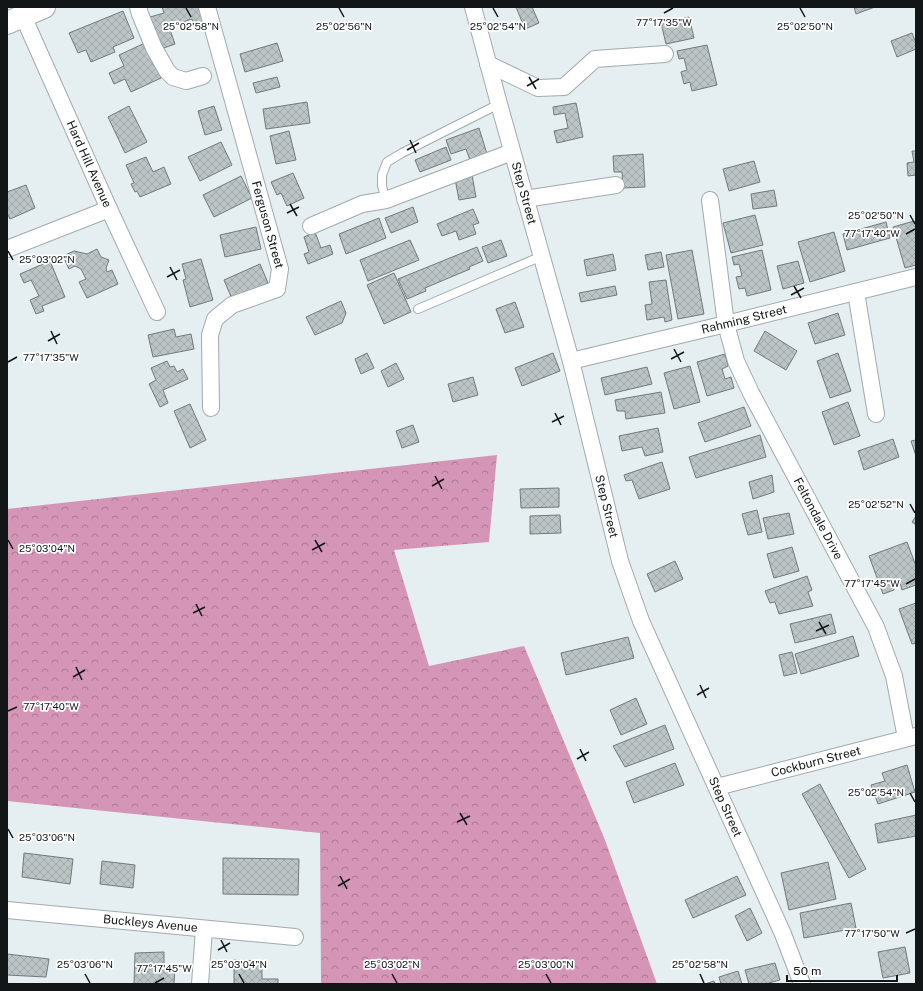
<svg xmlns="http://www.w3.org/2000/svg" width="923" height="991" font-family="'Public Sans',sans-serif">
<style>
.forest{fill:url(#forest-crowns)}
.building{fill:url(#building-cross-hatch);stroke:#71797b}
.lines{fill:none;stroke-linecap:round;stroke-linejoin:round}
.service-casing{stroke:#a1aaac;stroke-width:10}
.minor-casing{stroke:#a1aaac;stroke-width:18}
.secondary-casing{stroke:#a1aaac;stroke-width:24}
.service{stroke:#fff;stroke-width:8}
.minor{stroke:#fff;stroke-width:16}
.secondary{stroke:#fff;stroke-width:22}
.ticks{fill:none;stroke:#131617;stroke-width:1.5}
.labels{text-anchor:middle;dominant-baseline:central;stroke-width:3.5;stroke-linejoin:round;paint-order:stroke}
.street-label{font-size:12px;fill:#131617;stroke:#fff}
.ticks-label{font-size:10px;text-anchor:middle;fill:#131617;stroke:#fff;stroke-width:3.5;stroke-linejoin:round;paint-order:stroke}
</style>
<defs>
<pattern id="forest-crowns" width="20" height="18" patternUnits="userSpaceOnUse"><rect width="20" height="18" fill="#d595b6"/><path d="M2 6a3 3 0 1 1 6 0M12 15a3 3 0 1 1 6 0" fill="none" stroke="#ac7993"/></pattern>
<pattern id="building-cross-hatch" width="8" height="8" patternUnits="userSpaceOnUse"><rect width="8" height="8" fill="#bbc5c6"/><path d="M0 0l8 8M0 8l8-8" fill="none" stroke="#a0a8a9"/></pattern>
</defs>
<rect width="100%" height="100%" fill="#e5eff1"/>
<polygon class="forest" points="497,455 489,542 394,550 429,666 524,646 605,840 657,984 321,984 320,833 7,801 7,509"/>
<g class="building">
<polygon points="162,7 199,7 204,21 194,24 192,19 169,27 175,44 161,49 150,17 164,13"/>
<polygon points="516,7 532,7 539,23 525,29"/>
<polygon points="854,7 875,7 856,14"/>
<polygon points="123,11 134,38 113,47 115,52 91,62 86,50 78,53 69,33"/>
<polygon points="689,17 694,38 666,44 661,23"/>
<polygon points="912,33 916,43 916,49 897,57 891,41"/>
<polygon points="145,43 161,78 131,92 125,79 114,84 109,73 124,66 119,55"/>
<polygon points="277,43 283,61 245,72 240,54"/>
<polygon points="707,45 717,85 692,91 690,82 684,84 681,72 687,70 684,58 679,59 677,51"/>
<polygon points="277,77 280,87 256,93 253,83"/>
<polygon points="307,102 310,123 266,129 263,109"/>
<polygon points="576,103 583,137 557,143 554,131 568,128 565,113 554,115 553,107"/>
<polygon points="129,106 147,142 125,153 108,117"/>
<polygon points="214,106 222,130 205,135 198,111"/>
<polygon points="479,128 487,154 470,160 466,149 451,154 446,140"/>
<polygon points="289,131 296,160 276,164 270,136"/>
<polygon points="221,142 232,165 200,181 188,157"/>
<polygon points="446,147 451,160 420,172 415,160"/>
<polygon points="912,151 916,151 916,175 908,176 907,163 914,162"/>
<polygon points="643,154 645,187 623,188 622,172 614,172 613,156"/>
<polygon points="146,157 153,172 164,167 171,184 140,197 137,191 135,192 131,184 134,183 126,165"/>
<polygon points="754,161 760,182 729,191 723,169"/>
<polygon points="293,173 304,198 287,206 281,193 277,195 271,182"/>
<polygon points="472,175 476,197 459,200 455,179"/>
<polygon points="241,176 252,198 214,217 203,195"/>
<polygon points="26,185 35,208 10,219 7,213 7,192"/>
<polygon points="774,190 777,206 753,209 751,194"/>
<polygon points="413,207 418,222 391,233 385,218"/>
<polygon points="473,209 479,223 473,225 476,234 459,240 456,231 442,236 437,224"/>
<polygon points="755,215 763,245 731,253 723,223"/>
<polygon points="379,218 386,238 346,254 339,234"/>
<polygon points="914,221 916,227 916,265 905,268 893,227"/>
<polygon points="886,222 890,238 847,250 843,234"/>
<polygon points="256,227 261,249 225,257 220,235"/>
<polygon points="315,232 321,248 330,245 333,254 308,264 304,254 309,252 304,237"/>
<polygon points="834,232 845,271 810,282 798,242"/>
<polygon points="410,240 419,260 368,281 360,260"/>
<polygon points="501,240 507,256 488,263 482,247"/>
<polygon points="477,247 483,261 469,267 470,269 425,288 426,291 407,299 398,279"/>
<polygon points="97,249 101,257 109,260 106,268 107,272 112,270 118,284 87,298 79,282 86,279 81,269 75,266 69,269 63,256 74,251 87,254"/>
<polygon points="692,250 704,314 678,319 666,255"/>
<polygon points="762,250 771,290 747,296 745,288 739,289 736,277 742,276 739,264 734,265 732,257"/>
<polygon points="661,252 664,267 648,270 645,255"/>
<polygon points="613,254 616,270 587,276 584,260"/>
<polygon points="201,259 213,300 190,307 183,280 186,279 182,264"/>
<polygon points="50,261 65,297 42,306 44,311 36,314 30,300 39,296 31,280 24,283 20,274"/>
<polygon points="798,261 804,283 783,289 777,266"/>
<polygon points="260,264 268,283 232,299 224,280"/>
<polygon points="394,273 411,312 384,324 367,285"/>
<polygon points="666,280 672,320 665,322 664,317 647,320 645,305 652,304 649,282"/>
<polygon points="615,286 617,295 581,302 579,293"/>
<polygon points="341,301 346,313 342,323 315,335 306,317"/>
<polygon points="515,302 524,327 505,333 496,309"/>
<polygon points="838,313 845,335 815,344 808,323"/>
<polygon points="174,329 176,337 191,334 194,349 153,357 148,335"/>
<polygon points="765,331 797,351 786,370 754,351"/>
<polygon points="367,353 374,368 361,374 355,359"/>
<polygon points="553,353 560,371 522,386 515,368"/>
<polygon points="838,353 851,391 830,398 817,361"/>
<polygon points="725,354 728,366 722,369 725,379 731,377 734,388 707,396 697,362"/>
<polygon points="167,361 170,367 174,366 177,372 183,369 188,379 163,390 168,403 160,407 149,384 156,380 151,368"/>
<polygon points="396,363 404,379 388,387 381,371"/>
<polygon points="690,366 700,402 674,409 664,373"/>
<polygon points="647,367 652,384 605,395 601,378"/>
<polygon points="473,377 478,395 453,402 448,384"/>
<polygon points="661,392 665,413 626,419 625,411 617,411 615,400"/>
<polygon points="848,402 860,436 834,445 822,412"/>
<polygon points="190,404 206,440 190,448 174,411"/>
<polygon points="744,407 751,426 705,442 698,423"/>
<polygon points="413,425 419,442 402,448 396,431"/>
<polygon points="658,428 663,452 645,456 642,447 622,451 619,436"/>
<polygon points="760,435 766,457 696,478 689,457"/>
<polygon points="893,439 899,457 864,470 858,451"/>
<polygon points="916,440 916,456 911,441"/>
<polygon points="662,462 670,489 639,499 632,480 626,481 624,475"/>
<polygon points="772,475 774,492 753,499 749,482"/>
<polygon points="559,488 559,507 521,508 520,489"/>
<polygon points="757,510 762,532 748,535 742,514"/>
<polygon points="789,513 794,534 768,539 763,518"/>
<polygon points="560,515 561,533 530,534 530,516"/>
<polygon points="916,516 916,525 912,522"/>
<polygon points="907,542 916,566 916,585 902,590 899,579 891,582 894,590 883,594 869,556"/>
<polygon points="792,547 799,571 774,578 767,554"/>
<polygon points="675,561 683,579 655,592 647,574"/>
<polygon points="807,576 812,590 808,592 813,606 779,614 775,602 770,603 765,591"/>
<polygon points="916,603 916,643 912,644 899,609"/>
<polygon points="831,614 836,633 795,643 790,624"/>
<polygon points="853,636 859,656 801,674 795,654"/>
<polygon points="628,637 634,658 566,675 561,653"/>
<polygon points="792,652 797,673 784,676 779,655"/>
<polygon points="636,698 647,724 621,735 610,710"/>
<polygon points="665,725 674,749 625,767 613,746"/>
<polygon points="675,763 684,785 634,803 626,782"/>
<polygon points="907,765 915,792 878,804 871,785 885,781 882,773"/>
<polygon points="820,784 866,869 849,878 802,794"/>
<polygon points="916,815 916,836 878,843 875,824"/>
<polygon points="24,853 73,859 70,884 22,877"/>
<polygon points="223,858 299,859 298,895 223,894"/>
<polygon points="102,861 135,865 133,888 100,884"/>
<polygon points="828,862 836,899 789,910 781,873"/>
<polygon points="737,876 746,895 693,918 685,900"/>
<polygon points="851,903 856,928 804,938 800,913"/>
<polygon points="750,908 762,933 747,941 735,916"/>
<polygon points="905,947 910,973 883,978 878,952"/>
<polygon points="164,952 164,966 175,967 174,984 134,984 135,953"/>
<polygon points="7,954 49,959 46,977 7,975"/>
<polygon points="234,960 262,961 262,979 278,979 278,984 234,984"/>
<polygon points="775,963 780,980 765,984 749,984 745,970"/>
<polygon points="738,971 742,984 721,984 719,977"/>
<polygon points="714,981 715,984 705,984"/>
</g>
<g class="lines">
<g class="service-casing">
<g id="service">
<polyline points="386,200 382,186 382,175 387,162 402,153 499,104"/>
<polyline points="418,309 542,256"/>
</g>
</g>
<g class="minor-casing">
<g id="minor">
<polyline points="138,7 140,14 154,48 167,71 173,77 186,81 203,76"/>
<path id="s1" d="M207,7L280,269L277,289L232,305L215,319L210,335L211,408"/>
<path id="s2" d="M473,7L499,104L571,361L620,561L641,621L783,934L802,984"/>
<path id="s3" d="M23,16L109,209L157,312"/>
<polyline points="488,64 538,88 564,87 595,59 665,54"/>
<polyline points="525,199 616,185"/>
<path id="s4" d="M710,200L726,324L736,361L751,393L876,627L894,676L906,738"/>
<polyline points="311,226 362,204 386,200 512,152"/>
<polyline points="7,249 109,209"/>
<polyline points="856,292 876,414"/>
<path id="s5" d="M571,361L726,324L916,277"/>
<path id="s6" d="M717,787L916,736"/>
<path id="s7" d="M7,910L295,937"/>
<polyline points="200,984 204,929"/>
</g>
</g>
<g class="secondary-casing">
<polyline id="secondary" points="7,23 44,7"/>
</g>
<use href="#service" class="service"/>
<use href="#minor" class="minor"/>
<use href="#secondary" class="secondary"/>
</g>
<path class="ticks" d="M186,8L191,17M339,8L344,17M493,8L498,17M800,8L805,17M664,13L673,8M529,77L536,89M527,86L539,79M410,140L416,153M407,150L419,143M290,204L297,216M287,213L299,207M910,215L915,224M906,234L915,229M8,251L13,260M170,267L177,280M167,277L180,270M794,286L801,298M791,295L804,288M51,331L57,344M48,341L60,334M674,349L681,362M671,359L684,352M8,362L17,357M555,413L561,425M552,422L564,416M435,476L442,489M432,486L444,479M910,504L915,513M8,540L13,549M315,540L322,552M312,550L325,543M906,584L915,579M196,604L202,616M193,613L205,607M819,622L826,634M816,631L829,625M76,667L82,680M73,677L85,670M700,685L706,698M697,695L709,688M8,711L17,707M580,749L586,761M577,759L589,752M910,793L915,802M460,813L467,825M457,822L470,816M8,829L13,838M340,876L347,889M338,886L350,879M906,933L915,929M221,940L227,952M218,950L230,943M85,974L90,983M239,974L244,983M392,974L397,983M546,974L551,983M700,974L704,983M155,983L164,978"/>
<g class="labels">
<g class="street-label">
<text stroke="none"><textPath href="#s3" startOffset="162">Hard Hill Avenue</textPath></text>
<text stroke="none"><textPath href="#s2" startOffset="193">Step Street</textPath></text>
<text stroke="none"><textPath href="#s1" startOffset="226">Ferguson Street</textPath></text>
<text stroke="none"><textPath href="#s5" startOffset="178">Rahming Street</textPath></text>
<text stroke="none"><textPath href="#s2" startOffset="517">Step Street</textPath></text>
<text stroke="none"><textPath href="#s4" startOffset="341">Feltondale Drive</textPath></text>
<text stroke="none"><textPath href="#s6" startOffset="102">Cockburn Street</textPath></text>
<text stroke="none"><textPath href="#s2" startOffset="841">Step Street</textPath></text>
<text stroke="none"><textPath href="#s7" startOffset="144">Buckleys Avenue</textPath></text>
</g>
</g>
<g class="ticks-label">
<text x="664" y="26">77°17'35"W</text>
<text x="191" y="30">25°02'58"N</text>
<text x="344" y="30">25°02'56"N</text>
<text x="498" y="30">25°02'54"N</text>
<text x="805" y="30">25°02'50"N</text>
<text x="876" y="219">25°02'50"N</text>
<text x="872" y="237">77°17'40"W</text>
<text x="47" y="263">25°03'02"N</text>
<text x="51" y="361">77°17'35"W</text>
<text x="876" y="508">25°02'52"N</text>
<text x="47" y="552">25°03'04"N</text>
<text x="872" y="587">77°17'45"W</text>
<text x="51" y="710">77°17'40"W</text>
<text x="876" y="796">25°02'54"N</text>
<text x="47" y="841">25°03'06"N</text>
<text x="872" y="937">77°17'50"W</text>
<text x="85" y="968">25°03'06"N</text>
<text x="239" y="968">25°03'04"N</text>
<text x="392" y="968">25°03'02"N</text>
<text x="546" y="968">25°03'00"N</text>
<text x="700" y="968">25°02'58"N</text>
<text x="164" y="972">77°17'45"W</text>
</g>
<rect width="923" height="991" fill="none" stroke="#131617" stroke-width="16"/>
<path d="M787 975v6h110v-6" fill="none" stroke="#131617" stroke-width="2"/>
<text x="793" y="975" font-size="12" fill="#131617" stroke="#ffffff" stroke-width="3" paint-order="stroke">50 m</text>
</svg>
